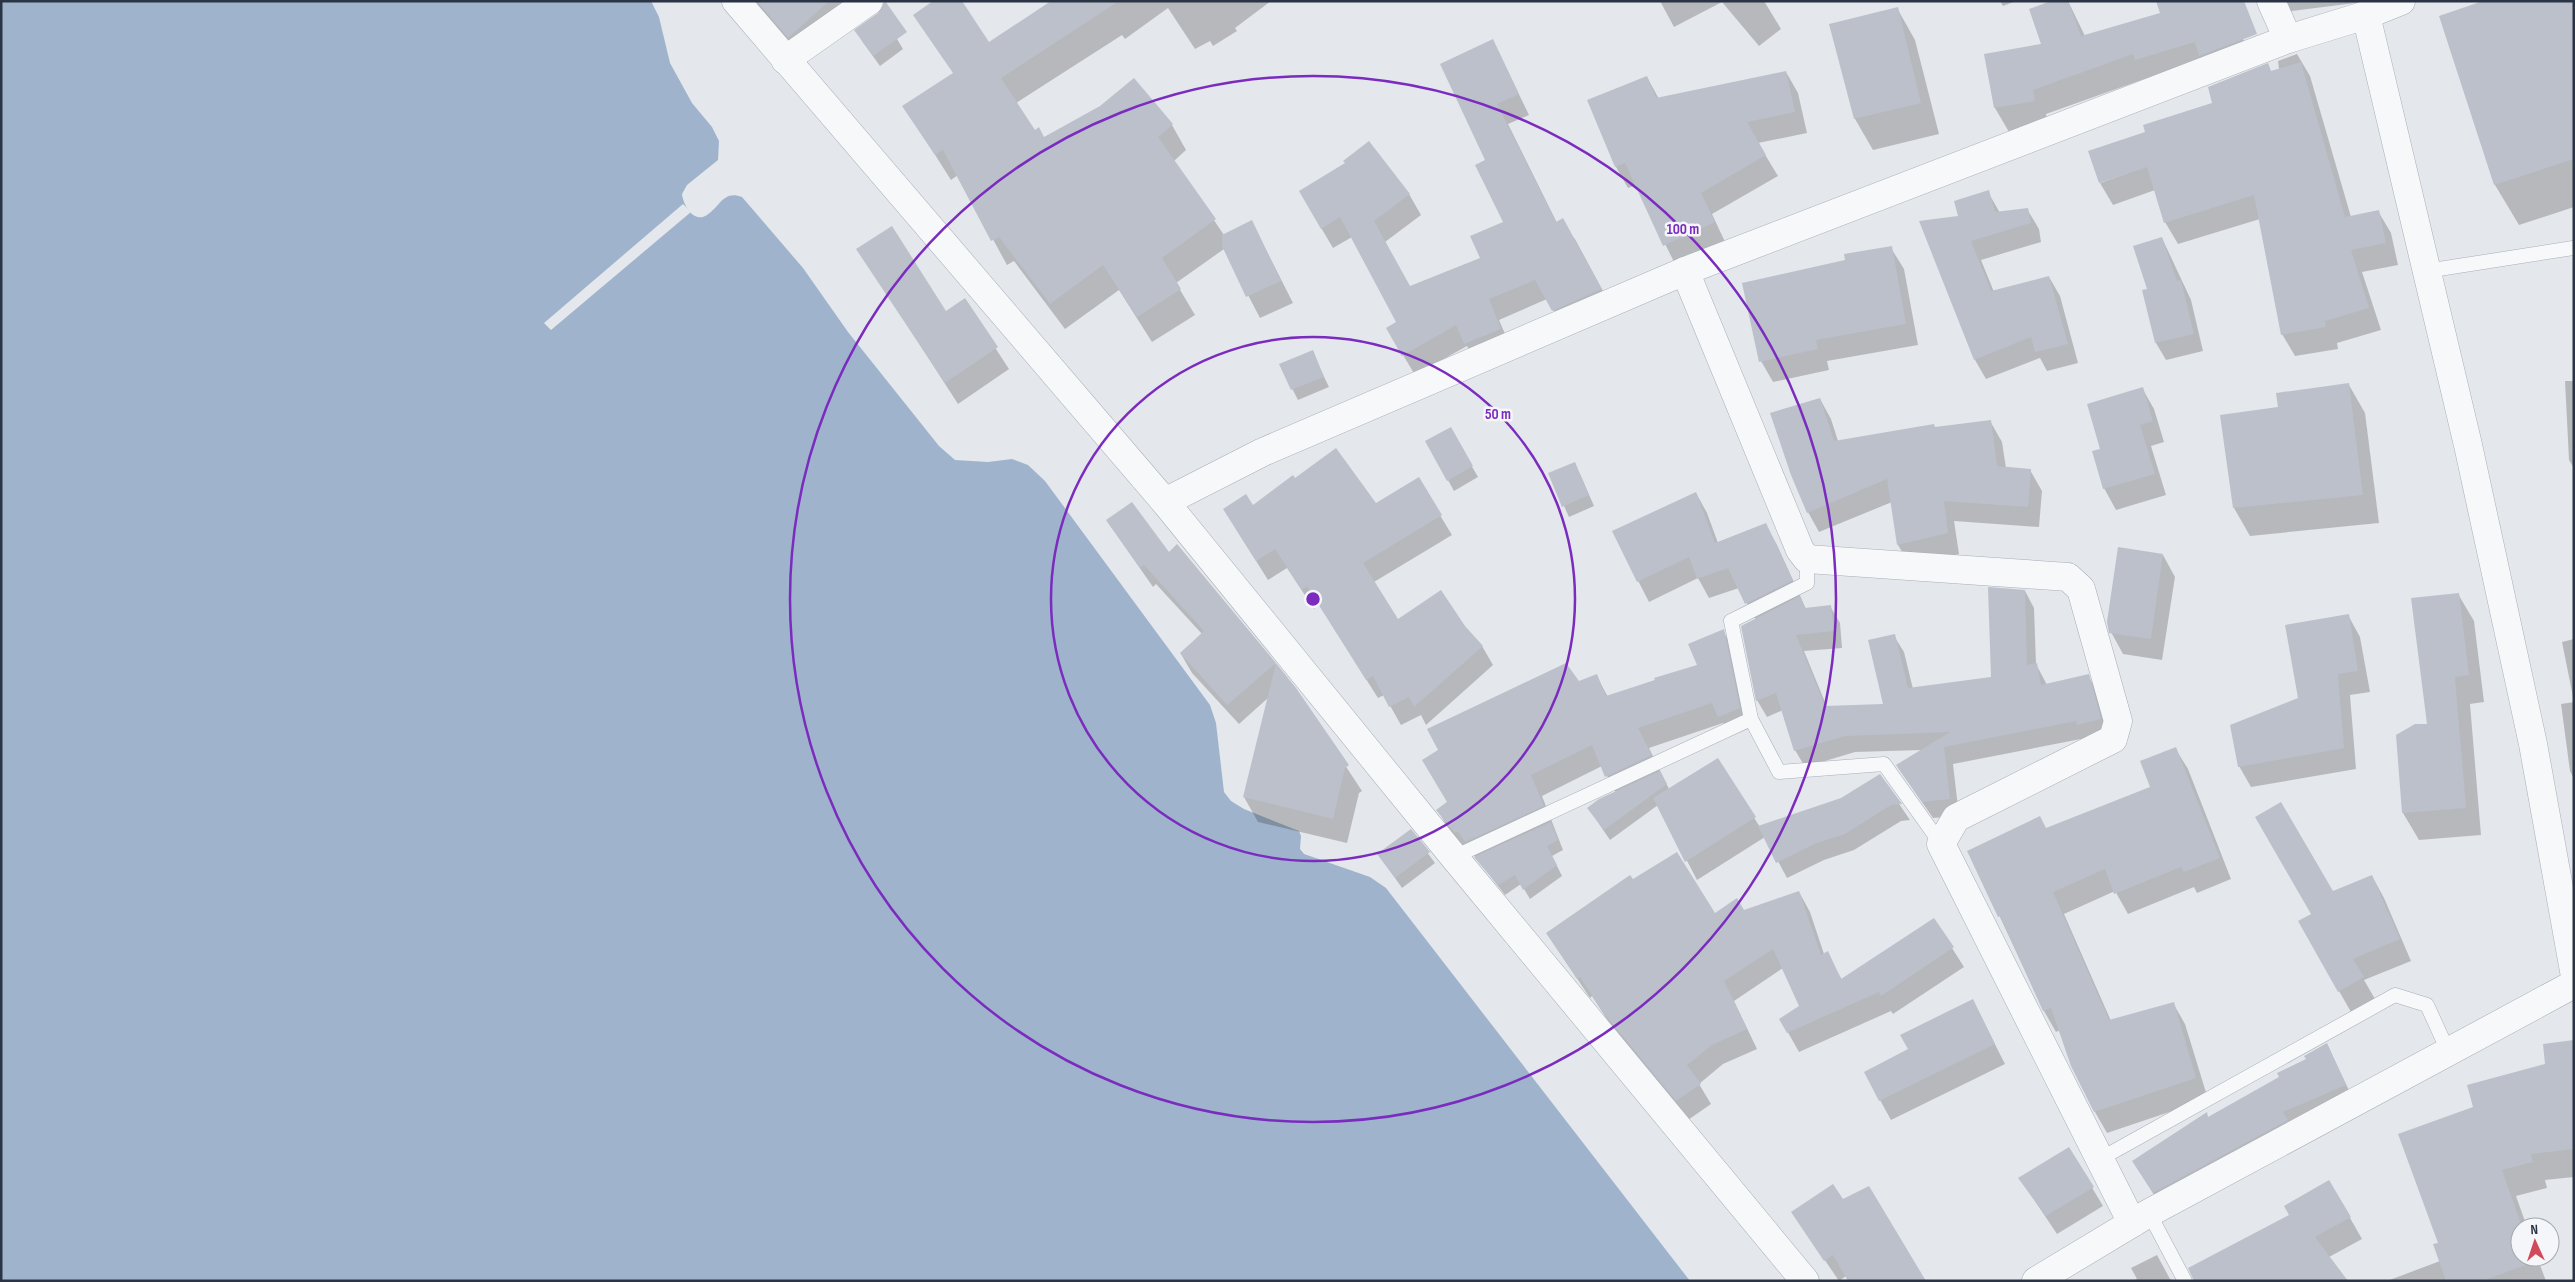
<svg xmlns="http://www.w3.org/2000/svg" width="2575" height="1282" font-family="'Sofia Sans Condensed',sans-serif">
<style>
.water{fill:#9fb4cc}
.pier{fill:#e4e7ec}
.shadow{fill:#0003}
.building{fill:#bbc0ca}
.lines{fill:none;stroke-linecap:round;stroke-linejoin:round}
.service-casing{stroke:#a9aeb7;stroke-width:15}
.minor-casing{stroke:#a9aeb7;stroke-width:29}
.tertiary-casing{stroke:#a9aeb7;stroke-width:29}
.service{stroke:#f7f8fa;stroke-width:14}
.minor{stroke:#f7f8fa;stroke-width:28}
.tertiary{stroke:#f7f8fa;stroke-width:28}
.ring{fill:none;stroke:#7b2cbf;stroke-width:2.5}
.centre{fill:#7b2cbf;stroke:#f4f6f9;stroke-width:2.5}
.ring-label{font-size:15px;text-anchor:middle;font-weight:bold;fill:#7b2cbf;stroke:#f4f6f9;stroke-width:5;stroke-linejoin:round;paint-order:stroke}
</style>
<rect width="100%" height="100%" fill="#e4e7ec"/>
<path class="water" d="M1,1H651L659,17L670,63L692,103L712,127L719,141L718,160L687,185L682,194C683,204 693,224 707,215C720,207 723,190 742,197L803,268L848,332L939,446L955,460L988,462L1012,459L1028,465L1045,481L1210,705L1216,723L1224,792L1231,801L1244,809L1299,831L1301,836L1300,849L1304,854L1370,877L1386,888L1690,1281H1Z"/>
<polygon class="pier" points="683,204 691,212 551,330 544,323"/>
<g class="shadow">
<polygon points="748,1 869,1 801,58"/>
<polygon points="1053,1 1271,1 1235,28 1237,31 1213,46 1210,41 1195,49 1168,8 1125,39 1122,35 1016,103 1034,131 1044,138 1172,125 1186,150 1174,161 1224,235 1252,222 1293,303 1260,318 1224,249 1176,283 1195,315 1152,342 1119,290 1065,329 1014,261 1007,265 958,175 951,180 904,106 934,93 989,44"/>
<polygon points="1660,1 1764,1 1781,29 1759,46 1722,2 1674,27"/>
<polygon points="2000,1 2016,1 2003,6"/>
<polygon points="2068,1 2085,36 2239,24 2251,66 2150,83 2147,78 2046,114 2048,125 2009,132 1995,108 2043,45"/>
<polygon points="2279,1 2371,1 2285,12"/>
<polygon points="2574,1 2574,207 2519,225 2495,185"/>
<polygon points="1897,8 1915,40 1939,134 1873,150 1855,119 1831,25"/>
<polygon points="897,39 903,49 880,66 862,41"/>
<polygon points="1493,41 1529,115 1508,124 1557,223 1575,239 1613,310 1565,330 1547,299 1499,320 1512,350 1477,363 1467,346 1415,375 1387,328 1398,322 1352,237 1333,248 1300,192 1409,194 1421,215 1385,242 1410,288 1482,259 1505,222 1486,161"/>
<polygon points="2297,54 2310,76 2351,217 2378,211 2391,233 2398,265 2362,272 2381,330 2337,343 2338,349 2295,356 2282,334 2260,219 2178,244 2165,222 2155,190 2113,205 2100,183 2285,117 2278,61"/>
<polygon points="1786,72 1798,93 1807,133 1758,143 1778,176 1712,214 1726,244 1676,266 1636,185 1628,188 1616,167 1589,101 1647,77 1659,99"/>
<polygon points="1988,192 2000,213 2027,209 2039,229 2041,242 1981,260 1994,292 2049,277 2060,296 2078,363 2047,371 2040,358 1986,379 1975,360 1921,222 1960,218"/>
<polygon points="2162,238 2191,300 2203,351 2166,360 2156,343 2149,289"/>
<polygon points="1891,248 1904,269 1918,345 1827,361 1829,370 1773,382 1761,361 1846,261"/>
<polygon points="858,249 946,313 964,300 1009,369 958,404"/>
<polygon points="1312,352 1329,387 1298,400 1280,365"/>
<polygon points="2565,381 2574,381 2574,468 2569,460"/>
<polygon points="2349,385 2365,413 2379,523 2250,536 2234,508 2279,408"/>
<polygon points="2142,388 2154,409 2164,442 2151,446 2166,495 2116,510 2104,488 2102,450"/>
<polygon points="1820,399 1831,419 1838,441 1990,421 2002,442 2006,468 2030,470 2042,491 2039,527 1954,521 1959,554 1910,565 1898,545 1892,502 1819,532 1808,512"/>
<polygon points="1450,429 1478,477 1454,491 1427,442"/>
<polygon points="1580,474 1594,506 1569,517 1564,506"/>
<polygon points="1418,479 1452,535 1374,582 1397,621 1464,627 1482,646 1493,665 1426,725 1421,715 1401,725 1384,695 1378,698 1319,605 1314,609 1287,568 1268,580 1236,529 1253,507 1295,480 1375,505"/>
<polygon points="1696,493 1707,513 1718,543 1766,525 1777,545 1806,609 1830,606 1840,623 1842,648 1804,651 1827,707 1885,705 1894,636 1904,652 1913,689 1992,678 2025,591 2034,608 2036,664 2047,685 2088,676 2098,692 2110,736 2086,738 1953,764 1959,816 1933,818 1897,766 1923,750 1855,752 1805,767 1795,750 1783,710 1767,717 1757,700 1756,620 1739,588 1709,598 1698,578 1649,602 1613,532"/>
<polygon points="1107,521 1168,554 1275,663 1295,689 1362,791 1359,793 1347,843 1258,822 1244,797 1268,698 1239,724 1192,673 1181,654 1202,634 1156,584 1153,587"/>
<polygon points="2163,555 2175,577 2162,660 2123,654 2111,632"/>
<polygon points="2458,594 2474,621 2484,702 2470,704 2481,835 2419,840 2403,813 2428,725"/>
<polygon points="2348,615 2360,637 2370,692 2350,695 2356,769 2251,787 2239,766 2299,699"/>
<polygon points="1723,631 1735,651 1750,728 1731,736 1723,723 1649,748 1669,789 1717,760 1760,827 1842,799 1880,776 1910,820 1901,821 1854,850 1824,860 1787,878 1765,837 1697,880 1658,805 1610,840 1595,818 1616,793 1602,766 1542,796 1563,850 1552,856 1562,876 1530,899 1521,884 1505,895 1470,850 1467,853 1449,830 1438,810 1579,683 1596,675 1608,697 1698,665"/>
<polygon points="2574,639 2574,779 2570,771 2561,704 2574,702 2562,642"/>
<polygon points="2175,748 2188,769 2231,879 2197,893 2194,887 2128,914 2115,891 2064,914 2111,1021 2173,1003 2185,1024 2208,1099 2107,1133 2095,1112 2060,1030 2056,1032 2044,1011 1969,851 2047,829 2151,787"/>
<polygon points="1411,831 1435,863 1402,888 1379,855"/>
<polygon points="2372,876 2384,898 2411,961 2364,980 2375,999 2351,1012 2339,991 2313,915 2333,893"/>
<polygon points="1632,881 1714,915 1744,911 1799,892 1810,912 1824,954 1827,953 1842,980 1952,948 1964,967 1893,1014 1891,1011 1799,1052 1781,1020 1801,1007 1783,968 1734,1001 1757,1049 1723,1064 1699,1084 1711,1104 1688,1120 1614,1030 1592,996 1590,998 1547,933"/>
<polygon points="1973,1001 2005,1064 1891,1120 1865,1073 1910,1050"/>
<polygon points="2574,1041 2574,1177 2545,1180 2547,1188 2516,1196 2527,1227 2520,1227 2520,1257 2537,1257 2546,1281 2387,1281 2440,1261 2440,1243 2475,1108 2547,1065"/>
<polygon points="2327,1044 2354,1101 2163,1209 2133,1161 2206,1114 2208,1118 2281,1078"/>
<polygon points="2069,1149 2103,1206 2057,1234 2020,1179"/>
<polygon points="2329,1181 2362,1239 2329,1257 2291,1216"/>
<polygon points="1833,1186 1846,1276 1839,1281 1793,1213"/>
<polygon points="2157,1255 2170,1279 2174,1281 2132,1281 2137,1279 2131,1268"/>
</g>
<g class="building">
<polygon points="757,1 829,1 788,38"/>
<polygon points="885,1 907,32 873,56 854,30 878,13"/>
<polygon points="933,1 962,1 989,42 1051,1 1119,1 1001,78 1035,130 1039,127 1044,137 1100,106 1134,78 1173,124 1158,137 1216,219 1162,258 1181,289 1137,317 1103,265 1050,304 999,237 991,241 943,150 935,155 902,106 953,73 913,15"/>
<polygon points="2051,1 2068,1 2081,36 2160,13 2156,1 2244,1 2257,34 2199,56 2195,42 2135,60 2133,54 2033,90 2035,101 1994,108 1984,54 2041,44 2029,9"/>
<polygon points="2483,1 2574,1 2574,159 2494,185 2439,16"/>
<polygon points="1898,7 1921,103 1854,119 1829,24"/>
<polygon points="1493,39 1519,94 1497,104 1556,222 1563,218 1602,289 1552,311 1535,280 1489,299 1501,329 1464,344 1456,325 1402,356 1386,328 1396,322 1340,217 1321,229 1299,191 1345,163 1343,161 1369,141 1410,194 1374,221 1410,286 1480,258 1470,236 1503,222 1475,165 1485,160 1440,64"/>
<polygon points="2301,62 2345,217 2379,210 2386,243 2351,250 2369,308 2325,321 2326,327 2281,335 2254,195 2164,223 2147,167 2099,183 2088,151 2145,132 2143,125 2212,103 2208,87 2268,63 2271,71"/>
<polygon points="1786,71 1795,112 1747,122 1766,155 1701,193 1715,222 1663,246 1625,163 1615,167 1587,100 1647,76 1656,98"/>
<polygon points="1989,190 1995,212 2028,208 2031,223 1971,241 1991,291 2049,276 2068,344 2035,352 2031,337 1974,360 1919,221 1958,216 1954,201"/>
<polygon points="1252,220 1281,281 1246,297 1222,246 1222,235"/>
<polygon points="892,226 946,311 965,298 998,347 945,383 856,249"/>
<polygon points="2162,237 2177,281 2181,280 2194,334 2155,343 2142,290 2147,289 2133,246"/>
<polygon points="1892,246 1906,324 1816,340 1818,349 1759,362 1742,283 1845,260 1844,254"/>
<polygon points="1313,350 1324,377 1291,390 1279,364"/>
<polygon points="2349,383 2363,495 2233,508 2220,415 2278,407 2276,393"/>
<polygon points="2143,387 2153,421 2140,425 2155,474 2103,489 2092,451 2100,449 2087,404"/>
<polygon points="1820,398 1834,441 1934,424 1935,427 1991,420 1997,466 2031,469 2028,507 1944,501 1948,533 1897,545 1887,479 1807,513 1791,475 1770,413"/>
<polygon points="1451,427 1473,466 1447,481 1425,441"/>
<polygon points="1336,448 1376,503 1419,477 1442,515 1363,563 1398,619 1441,590 1465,626 1483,646 1414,707 1409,697 1389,707 1373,676 1366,680 1307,586 1302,590 1275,549 1256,561 1223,509 1246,494 1253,505 1293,475 1295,478"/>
<polygon points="1575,462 1589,495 1562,507 1548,473"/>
<polygon points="1696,492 1715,543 1766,523 1793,580 1745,604 1728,568 1697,579 1689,557 1637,582 1612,531"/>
<polygon points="1132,502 1169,552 1177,544 1276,663 1227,705 1180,653 1204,631 1144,565 1140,568 1106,520"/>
<polygon points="2118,547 2163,554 2151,639 2109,633 2107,622"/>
<polygon points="1988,587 2025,590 2027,665 2037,663 2041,685 2089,674 2101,719 2077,725 2076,721 1944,747 1950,799 1922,802 1896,765 1950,732 1845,736 1794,751 1776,693 1756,701 1741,626 1800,596 1805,608 1831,605 1834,631 1796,635 1825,706 1883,704 1868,640 1895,634 1908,688 1991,677"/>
<polygon points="2459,593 2469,675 2455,677 2466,808 2402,813 2396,735 2415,724 2427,724 2411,598"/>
<polygon points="2349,614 2358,671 2338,674 2344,748 2238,767 2230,725 2298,698 2285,625"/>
<polygon points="1724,629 1740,708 1718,717 1712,703 1638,728 1652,755 1605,777 1592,745 1531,775 1544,806 1465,842 1458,831 1455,833 1436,810 1447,802 1422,760 1438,750 1427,729 1566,663 1579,681 1597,674 1606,696 1655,680 1654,678 1697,665 1688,644"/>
<polygon points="1276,663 1296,688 1349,765 1345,768 1333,819 1243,797"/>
<polygon points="2176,747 2220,858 2184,872 2181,867 2114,894 2105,869 2053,892 2109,1020 2174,1002 2196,1078 2094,1112 2071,1066 2051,1008 2043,1011 2000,916 1998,917 1967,851 2040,816 2046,828 2150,787 2140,761"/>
<polygon points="1718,758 1756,817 1685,862 1653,798"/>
<polygon points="1660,771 1667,784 1604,830 1587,808 1599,799"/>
<polygon points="1880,774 1902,804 1891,805 1845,834 1814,844 1776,863 1758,826 1841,798"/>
<polygon points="2281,802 2333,891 2372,875 2400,939 2353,959 2364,977 2338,992 2298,921 2311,914 2255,817"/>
<polygon points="1551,822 1558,840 1547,846 1557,865 1523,890 1515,875 1498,885 1474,857"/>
<polygon points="1411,829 1430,852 1395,878 1377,854"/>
<polygon points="1677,852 1715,913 1737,898 1744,910 1799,891 1821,955 1828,951 1841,979 1934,918 1954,947 1881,996 1879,992 1787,1033 1779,1019 1799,1006 1773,949 1724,981 1747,1029 1712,1045 1687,1065 1701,1084 1676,1101 1602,1011 1580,977 1577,979 1546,933 1630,875 1633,879"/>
<polygon points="1973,999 1995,1044 1879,1101 1864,1072 1908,1049 1900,1035"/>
<polygon points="2574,1040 2574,1149 2531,1154 2533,1162 2502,1170 2522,1227 2520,1227 2520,1257 2533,1257 2534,1262 2482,1281 2446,1281 2433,1244 2438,1243 2398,1134 2473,1107 2467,1085 2545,1064 2543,1044"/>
<polygon points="2327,1043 2346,1085 2283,1112 2288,1120 2153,1193 2132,1161 2207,1112 2208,1117 2279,1077 2277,1073 2306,1059 2304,1056"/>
<polygon points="2069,1147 2094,1187 2046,1216 2018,1178"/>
<polygon points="2329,1180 2351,1217 2315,1237 2348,1281 2194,1281 2188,1268 2289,1215 2284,1206"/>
<polygon points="1833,1184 1843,1199 1869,1186 1926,1281 1848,1281 1833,1255 1824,1261 1791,1212"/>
</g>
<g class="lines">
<g class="service-casing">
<g id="service">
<polyline points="2426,271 2573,248"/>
<polyline points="1807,559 1807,583 1731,621 1751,719 1779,772 1884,764 1941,844"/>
<polyline points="1454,857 1751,719"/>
<polyline points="2100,1159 2395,995 2427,1005 2448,1051"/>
<polyline points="2149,1213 2185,1281"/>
</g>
</g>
<g class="minor-casing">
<g id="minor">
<polyline points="2271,1 2288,39"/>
<polyline points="2366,15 2468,445 2533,744 2574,971"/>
<polyline points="785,60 869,1"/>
<polyline points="1685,271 1800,550 1807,559 2068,577 2081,589 2118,721 2113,739 1956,818 1941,844 2132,1223"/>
<polyline points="1165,502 1263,452 1685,271 2288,39 2366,15 2401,1"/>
<polyline points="2036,1281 2149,1213 2574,984"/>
</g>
</g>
<g class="tertiary-casing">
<polyline id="tertiary" points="736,1 1165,502 1454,857 1805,1281"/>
</g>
<use href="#service" class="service"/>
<use href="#minor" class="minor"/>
<use href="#tertiary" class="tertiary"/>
</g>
<g class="ring">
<circle cx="1313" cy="599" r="262"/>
<circle cx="1313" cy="599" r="523"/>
</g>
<circle cx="1313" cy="599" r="8" class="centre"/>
<g class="ring-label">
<text x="1683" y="234">100 m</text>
<text x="1498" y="419">50 m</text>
</g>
<rect width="2575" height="1282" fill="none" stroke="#2b3445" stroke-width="5"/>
<g transform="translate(2535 1242) rotate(357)"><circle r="24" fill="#f4f6f9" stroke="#a4a8b1"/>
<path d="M0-4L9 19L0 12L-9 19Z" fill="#d1495b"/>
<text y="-8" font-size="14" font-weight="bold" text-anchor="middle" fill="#2b3445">N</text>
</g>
</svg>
